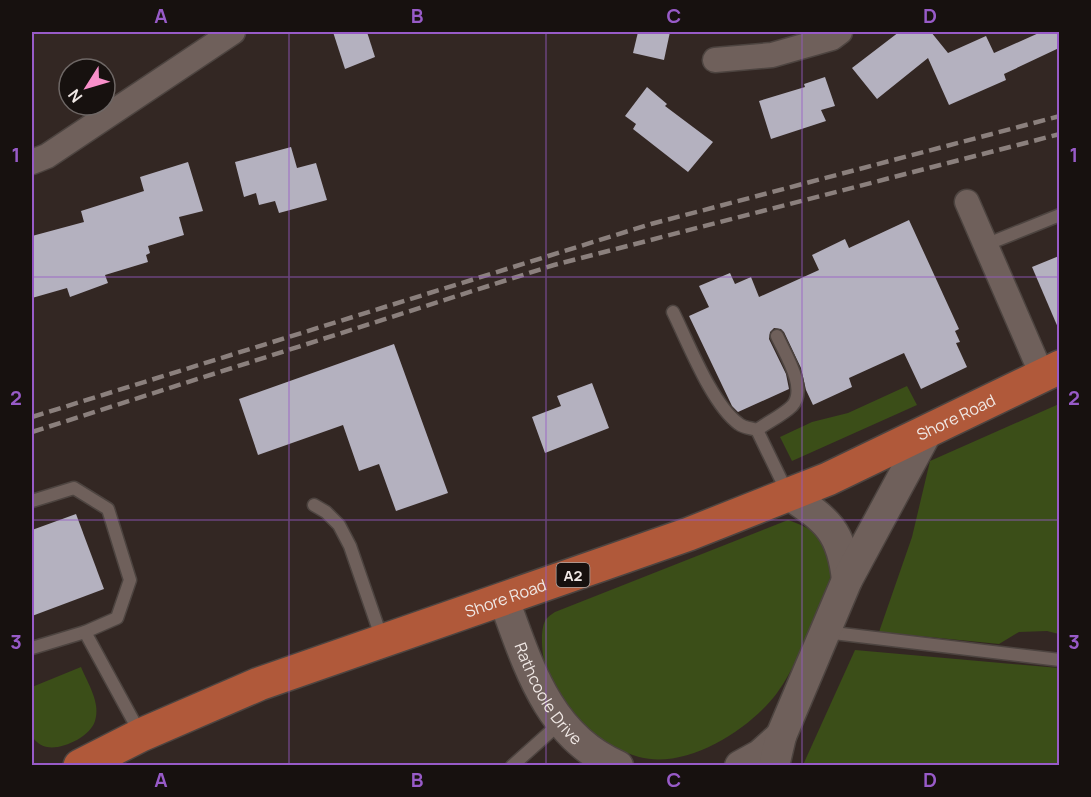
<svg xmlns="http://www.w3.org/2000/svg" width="1091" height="797" font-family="Manrope,sans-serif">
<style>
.green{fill:#3b4e18}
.building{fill:#b4b1bf}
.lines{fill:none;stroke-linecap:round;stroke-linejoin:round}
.service-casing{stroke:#4d4440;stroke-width:15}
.minor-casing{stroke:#4d4440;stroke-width:27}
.tertiary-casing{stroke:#4d4440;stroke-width:33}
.primary-casing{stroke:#4d4440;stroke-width:36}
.service{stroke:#6f605b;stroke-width:12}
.minor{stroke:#6f605b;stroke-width:24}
.tertiary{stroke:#6f605b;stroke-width:30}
.primary{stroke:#b0593a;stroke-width:33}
.rail{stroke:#8b807d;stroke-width:4.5;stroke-dasharray:12 6;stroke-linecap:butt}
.grid{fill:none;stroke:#985bc8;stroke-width:1.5;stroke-opacity:0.55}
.labels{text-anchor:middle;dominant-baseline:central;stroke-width:6;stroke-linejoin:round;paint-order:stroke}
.shield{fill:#17110f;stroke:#afa8a5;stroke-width:1.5}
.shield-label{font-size:15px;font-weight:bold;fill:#f0e8e5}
.street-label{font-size:16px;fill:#f0e8e5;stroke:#17110f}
.neatline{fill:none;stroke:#985bc8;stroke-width:2}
.grid-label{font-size:20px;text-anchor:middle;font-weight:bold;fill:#985bc8}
</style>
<rect width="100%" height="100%" fill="#332723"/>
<g class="green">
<polygon points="907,386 917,405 792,461 780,437 812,422 848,413"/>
<polygon points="1059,404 1059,634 1047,631 1019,632 999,644 879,632 912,537 930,461"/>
<path d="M788,520C802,525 820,532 829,547C831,550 831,556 831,560C833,582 824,595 815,615C804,641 794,670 777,693C750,729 687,770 639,757C602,746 573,719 553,687C544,675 538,635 545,621C547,617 552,614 555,612Z"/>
<polygon points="855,650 1059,668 1059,765 803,765"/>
<path d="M81,667C88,684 101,703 95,721C90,737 62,750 47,747C41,746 36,742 32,737V687Z"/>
</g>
<g class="building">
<polygon points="333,32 367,32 375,57 345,69"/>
<polygon points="638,32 670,32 664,60 633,53"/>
<polygon points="899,32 931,32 948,53 986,36 994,53 1041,32 1059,32 1059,48 1004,74 1006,80 949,105 928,58 877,99 852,68"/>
<polygon points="825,77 835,106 821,110 826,121 771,139 759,101 805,87 804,84"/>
<polygon points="647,87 667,104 665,106 713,142 688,172 633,129 636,124 625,116"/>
<polygon points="291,147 297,168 316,163 327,200 279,213 275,201 259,205 256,193 244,197 235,162"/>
<polygon points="188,162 203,211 179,217 184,235 148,246 150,253 146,255 148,262 105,275 108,283 70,297 67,288 32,298 32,236 84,222 81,211 144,191 140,177"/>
<polygon points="909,220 959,329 955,331 960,342 956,343 967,367 921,389 904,353 849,378 852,387 813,405 806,390 801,368 784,332 781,329 774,328 770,332 769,339 786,374 789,389 738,412 732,406 689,316 709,307 699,286 730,273 735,284 751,277 759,297 819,270 812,255 845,239 849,248"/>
<polygon points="1059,256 1059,330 1032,267"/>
<polygon points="394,344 448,493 396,511 379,464 359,471 343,425 258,455 239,399"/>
<polygon points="592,383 609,428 545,453 532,417 561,406 557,396"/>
<polygon points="76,514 104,589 32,616 32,530"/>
</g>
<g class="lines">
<g class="service-casing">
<g id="service">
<polyline points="985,245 1060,215"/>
<path d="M673,312C688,342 712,405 739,424C744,428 751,428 757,430L788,494"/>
<path d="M757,430C768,422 783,415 792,406C808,389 785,354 777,336"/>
<polyline points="32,501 74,488 108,509 130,580 117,618 85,632 32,648"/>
<polyline points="314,505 326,512 339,525 350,546 382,639"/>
<polyline points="85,632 140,733"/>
<polyline points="825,632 1060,660"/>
<polyline points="512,766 560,723"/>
</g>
</g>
<g class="minor-casing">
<g id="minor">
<polyline points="715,60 772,55 832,38 840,32"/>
<polyline points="32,162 47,156 233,32"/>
<polyline points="967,202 1042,375"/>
</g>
</g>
<g class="tertiary-casing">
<g id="tertiary">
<path d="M788,494C827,520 842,531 847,580"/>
<path id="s1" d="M504,600C528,665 548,736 618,766"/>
<polyline points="740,766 760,755 781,736"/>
<polyline points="774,766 781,736 847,580 928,430"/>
</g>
</g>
<g class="primary-casing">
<g id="primary">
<path id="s2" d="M80,766L141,735L259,684L689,534L828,479L1060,367"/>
</g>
</g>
<use href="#service" class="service"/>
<use href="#minor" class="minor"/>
<use href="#tertiary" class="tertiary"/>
<use href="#primary" class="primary"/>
<g class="rail">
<polyline points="32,417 651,224 1060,116"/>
<polyline points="32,432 554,265 1060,134"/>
</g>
</g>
<path class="grid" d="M289,32V766M546,32V766M802,32V766M32,277H1060M32,520H1060"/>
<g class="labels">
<rect class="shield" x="556.5" y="563" width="33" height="24" rx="4.5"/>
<g class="shield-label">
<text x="573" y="575">A2</text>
</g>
<g class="street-label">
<text stroke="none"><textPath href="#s2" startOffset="944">Shore Road</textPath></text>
<text stroke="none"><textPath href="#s2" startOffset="458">Shore Road</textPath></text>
<text stroke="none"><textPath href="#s1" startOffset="104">Rathcoole Drive</textPath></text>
</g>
</g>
<rect width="1091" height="797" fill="none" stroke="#17110f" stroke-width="66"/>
<g transform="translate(87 87) rotate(233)"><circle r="28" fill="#17110f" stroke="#6e6765" stroke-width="1.5"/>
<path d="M0-4.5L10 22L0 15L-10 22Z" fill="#f98fca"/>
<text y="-9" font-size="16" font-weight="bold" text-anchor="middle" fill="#f0e8e5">N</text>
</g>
<rect x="33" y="33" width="1025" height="731" class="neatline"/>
<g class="grid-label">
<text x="161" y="23">A</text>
<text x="417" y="23">B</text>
<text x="674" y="23">C</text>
<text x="930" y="23">D</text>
<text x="16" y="162">1</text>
<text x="1074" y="162">1</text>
<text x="16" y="405">2</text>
<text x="1074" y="405">2</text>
<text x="16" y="649">3</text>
<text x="1074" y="649">3</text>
<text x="161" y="787">A</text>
<text x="417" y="787">B</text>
<text x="674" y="787">C</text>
<text x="930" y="787">D</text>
</g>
</svg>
